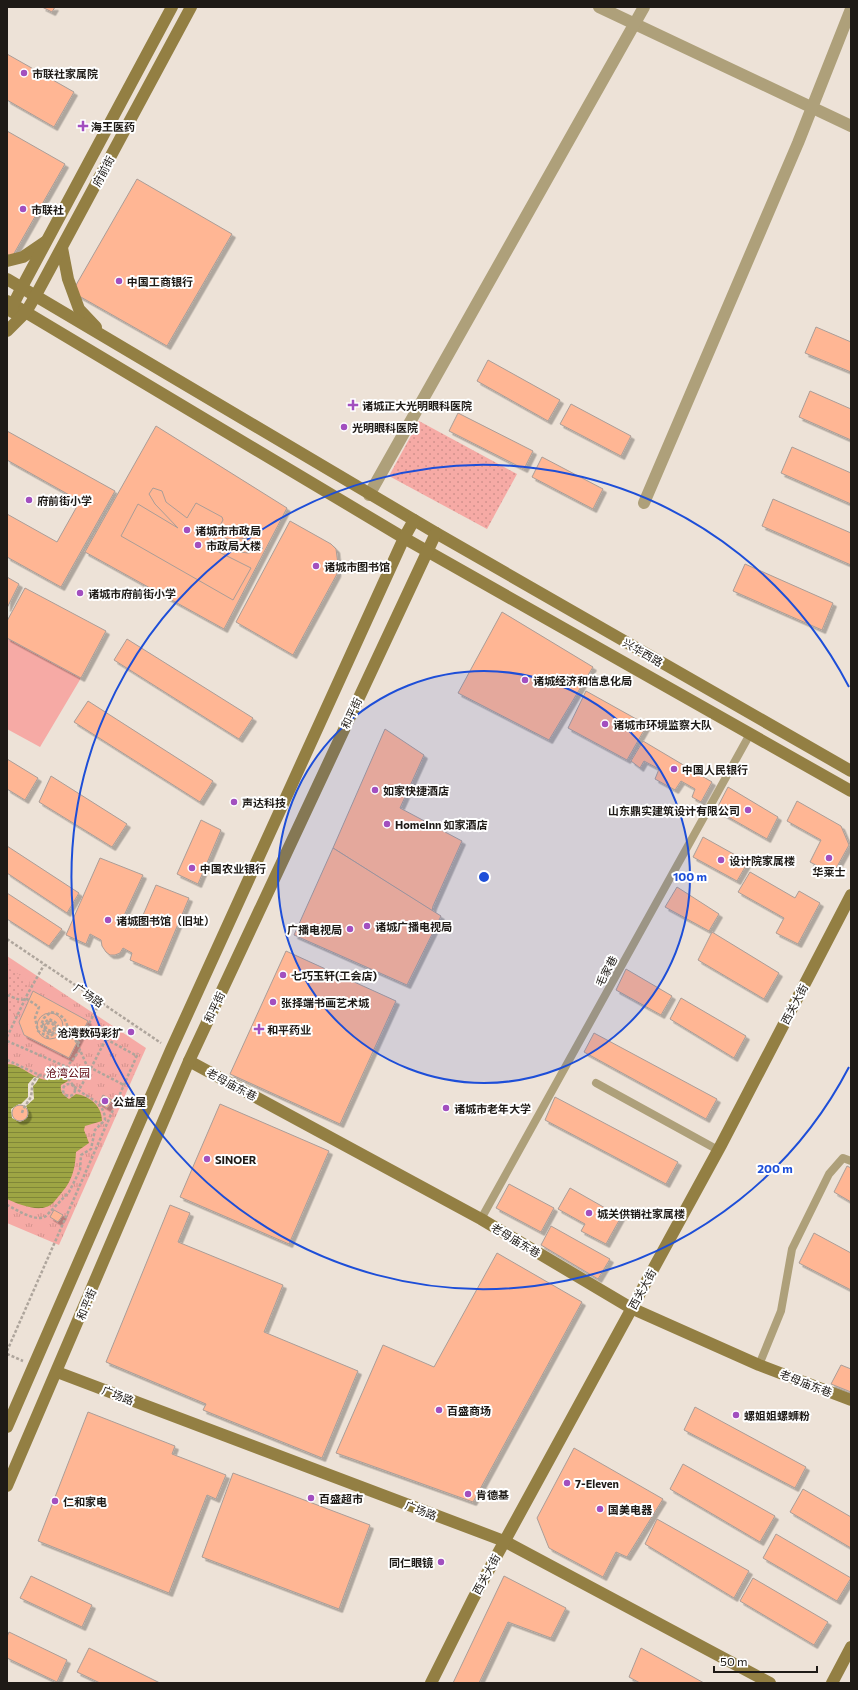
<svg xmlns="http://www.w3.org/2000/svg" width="858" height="1690" font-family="Commissioner,'Noto Sans SC',sans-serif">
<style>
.grass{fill:#f6aaa5}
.park{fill:url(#park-tufts)}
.garden{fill:url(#garden-dots)}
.water{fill:url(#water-rules)}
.pier{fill:#ede2d7}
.building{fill:#ffb694;stroke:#aa9d97;filter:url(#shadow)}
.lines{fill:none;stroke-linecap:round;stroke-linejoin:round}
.path{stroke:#aea59c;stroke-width:2.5;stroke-dasharray:3 2;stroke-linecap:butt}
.lane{stroke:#aea07a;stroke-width:8}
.street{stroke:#aea07a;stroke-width:12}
.secondary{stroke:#937f43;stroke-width:12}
.ring{fill:none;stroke:#1d4ed8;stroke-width:2}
.poi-dot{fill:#a24fbf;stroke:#fff;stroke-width:1.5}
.labels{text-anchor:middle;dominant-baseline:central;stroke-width:4;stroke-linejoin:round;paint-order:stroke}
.poi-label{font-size:11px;font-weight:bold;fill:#1e1a16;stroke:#fff;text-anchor:start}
.street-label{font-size:11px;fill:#1e1a16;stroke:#fff}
.park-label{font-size:11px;fill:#5a000a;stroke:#fff}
.centre{fill:#1d4ed8;stroke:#fff;stroke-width:2}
.ring-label{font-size:12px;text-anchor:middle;font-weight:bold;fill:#1d4ed8;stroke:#fff;stroke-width:4;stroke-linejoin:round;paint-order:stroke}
</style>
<defs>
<pattern id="park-tufts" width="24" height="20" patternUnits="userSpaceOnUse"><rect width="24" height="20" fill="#f6aaa5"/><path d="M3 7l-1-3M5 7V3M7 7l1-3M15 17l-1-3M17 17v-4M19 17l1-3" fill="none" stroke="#d2928d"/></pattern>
<pattern id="garden-dots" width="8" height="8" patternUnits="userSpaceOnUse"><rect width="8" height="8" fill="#f6aaa5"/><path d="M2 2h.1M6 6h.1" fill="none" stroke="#d2928d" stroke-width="1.8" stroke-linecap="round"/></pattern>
<pattern id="water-rules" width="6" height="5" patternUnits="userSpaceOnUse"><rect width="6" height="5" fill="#9ea544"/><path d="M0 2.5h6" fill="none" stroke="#808638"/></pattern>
<filter id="shadow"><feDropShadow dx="3.5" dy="3.5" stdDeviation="0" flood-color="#0004"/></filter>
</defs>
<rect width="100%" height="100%" fill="#ede2d7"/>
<polygon class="grass" points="7,638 81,678 40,747 7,729"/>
<polygon class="park" points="7,956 146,1048 59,1245 7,1223"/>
<g class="garden">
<polygon points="419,421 517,474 487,529 389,476"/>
<polygon points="7,967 30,982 15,1013 8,1018"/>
</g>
<path class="water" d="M7,1064C21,1064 32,1078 46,1080C52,1072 63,1071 68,1081L61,1085C60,1092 63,1095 69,1099L76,1094C90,1096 102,1106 102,1121L85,1126L84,1130L89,1143L76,1152C75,1172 71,1183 58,1197C55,1201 51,1206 46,1207C36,1211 17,1204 7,1199V1085L8,1079L7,1078Z"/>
<polygon class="pier" points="34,1077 39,1078 36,1083 33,1086 34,1099 26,1106 27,1108 28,1117 20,1122 12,1118 11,1109 19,1104 21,1104 28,1097 28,1084"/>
<g class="building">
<polygon points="42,7 55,7 52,12"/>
<polygon points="7,54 74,92 54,127 7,100"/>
<polygon points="7,131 65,164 12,257 7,254"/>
<polygon points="137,179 232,234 167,346 72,292"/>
<polygon points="816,327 851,342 851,372 805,353"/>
<polygon points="488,360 560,400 548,421 477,381"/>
<polygon points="810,391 851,409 851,440 799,417"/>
<polygon points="571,404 631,436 621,456 560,424"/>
<polygon points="458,413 533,451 524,469 449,431"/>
<polygon points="156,426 287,508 224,629 85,552"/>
<polygon points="7,431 115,491 61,587 7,557 7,514 57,542 80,501 7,460"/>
<polygon points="792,447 851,473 851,504 781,473"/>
<polygon points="542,457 603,489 593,509 532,477"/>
<polygon points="153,488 162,491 166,502 187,518 196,503 222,517 223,520 217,531 220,537 233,540 246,538 256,542 263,548 260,551 248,553 211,548 251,568 233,600 121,536 138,504 178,528 155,504 149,494"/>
<polygon points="773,499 851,533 851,565 762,526"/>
<polygon points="290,521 331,544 336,549 338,564 337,574 293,655 236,622"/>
<polygon points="745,564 833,603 822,630 733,591"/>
<polygon points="7,577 19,584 7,608"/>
<polygon points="25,588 106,631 81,678 7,638 7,621"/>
<polygon points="502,612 593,667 549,740 458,693"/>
<polygon points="127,639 253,718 239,739 114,660"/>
<polygon points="586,691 647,725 627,760 568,728"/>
<polygon points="88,701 213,781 200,802 74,722"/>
<polygon points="385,729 424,755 400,808 462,841 433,906 432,911 333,848"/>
<polygon points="643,741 712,782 701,802 692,797 695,789 681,781 675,790 655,779 659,769 644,761 640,768 631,761"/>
<polygon points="7,759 38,778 25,800 7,789"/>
<polygon points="51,776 127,824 112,847 39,802"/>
<polygon points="728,787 778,817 767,839 716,810"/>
<polygon points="797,801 841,826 849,845 833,874 810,862 821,840 787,821"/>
<polygon points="201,820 221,830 198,884 177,874"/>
<polygon points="703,837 748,862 737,881 693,857"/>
<polygon points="7,846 79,893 67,913 7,873"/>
<polygon points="333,848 441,916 407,985 294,935"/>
<polygon points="100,858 143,875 121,922 129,919 133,921 137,929 156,885 189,898 158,972 130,960 132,953 123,948 120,953 115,955 110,955 106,952 102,946 101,940 90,934 86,944 66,935"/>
<polygon points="750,872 795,898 799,891 820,903 798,944 776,933 784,918 738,892"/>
<polygon points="677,887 719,914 709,931 665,907"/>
<polygon points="7,893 62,929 49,946 7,919"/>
<polygon points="712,932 779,973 764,999 698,960"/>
<polygon points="286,951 396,1001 340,1124 230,1074"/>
<polygon points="626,969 672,996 661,1015 616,990"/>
<polygon points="33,991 88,1021 69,1058 24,1035 19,1022"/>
<polygon points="681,998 746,1036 734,1058 670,1019"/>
<circle cx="50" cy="1026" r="13"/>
<circle cx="50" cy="1027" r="5.5"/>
<polygon points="594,1033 717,1099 706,1119 584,1052"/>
<polygon points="103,1095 112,1100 107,1108 99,1103"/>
<polygon points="555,1097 678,1162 666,1184 545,1120"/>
<polygon points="220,1104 329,1151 289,1244 180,1197"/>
<circle cx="20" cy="1113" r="8"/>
<polygon points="847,1166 851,1168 851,1202 834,1192"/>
<polygon points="509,1184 554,1208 541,1232 496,1208"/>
<polygon points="570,1188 621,1217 606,1244 581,1231 585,1224 558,1209"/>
<polygon points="170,1205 190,1213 178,1242 283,1285 264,1332 358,1371 322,1458 203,1410 206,1404 106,1362"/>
<polygon points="54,1210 63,1215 58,1222 50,1217"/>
<polygon points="551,1226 610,1259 598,1279 541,1245"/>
<polygon points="814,1233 851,1253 851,1290 799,1263"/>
<polygon points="497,1253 582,1302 473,1502 336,1453 383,1345 434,1367"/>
<polygon points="841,1365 851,1369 851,1392 831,1384"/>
<polygon points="695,1407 806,1467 795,1488 684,1430"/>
<polygon points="88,1412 175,1446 172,1454 226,1475 216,1499 207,1495 169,1593 38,1541"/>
<polygon points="574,1448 663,1499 627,1557 616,1552 603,1577 549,1548 537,1518"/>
<polygon points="683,1464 775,1516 760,1542 670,1489"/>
<polygon points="233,1473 370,1525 339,1609 202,1557"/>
<polygon points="803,1489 851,1517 851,1548 790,1512"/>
<polygon points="657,1519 749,1571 734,1598 645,1544"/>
<polygon points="776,1534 851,1578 837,1601 763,1558"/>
<polygon points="31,1576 92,1605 82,1627 20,1598"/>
<polygon points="504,1576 566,1608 551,1638 508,1622 479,1683 453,1683"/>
<polygon points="753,1578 828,1622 814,1645 740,1601"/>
<polygon points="9,1632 67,1660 57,1682 7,1658 7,1637"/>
<polygon points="89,1648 160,1683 100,1683 77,1672"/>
<polygon points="641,1648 704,1683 640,1683 629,1677"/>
</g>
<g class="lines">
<g class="path">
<polyline points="7,939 161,1043"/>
<polyline points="7,995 20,1000 27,999 39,1007 35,1018 38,1031 48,1037 56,1033"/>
<polyline points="100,1003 87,1027 106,1039 91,1068 124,1085"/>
<circle cx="50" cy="1027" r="4"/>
<path d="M51,1031L45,1029L43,1024L49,1019L55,1022L58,1026L56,1033L49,1034L44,1031L41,1025L44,1018L51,1012C64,1015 68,1021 68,1034L76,1041L80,1050"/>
<polyline points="7,1037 27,995 44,965"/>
<polyline points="106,1039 137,1056"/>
<polyline points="7,1041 67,1067"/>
<polyline points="78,1044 87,1027"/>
<path d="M7,1060L44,1077C49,1071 56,1070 63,1072C68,1078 72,1085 78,1090C89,1098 105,1103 105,1120L95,1130L91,1149L81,1155L80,1170L69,1192L46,1216C37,1223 17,1210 7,1205"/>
<polyline points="63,1072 80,1050 87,1066 91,1068 79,1090"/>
<circle cx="69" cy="1090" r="6"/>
<path d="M22,1113C24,1105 29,1102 31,1096C33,1087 30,1082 39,1076"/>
<polyline points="7,1351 138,1053"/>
<polyline points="7,1354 23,1361"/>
</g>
<g class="lane">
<polyline points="596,1083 718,1150"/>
<polyline points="481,1219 750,734"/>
<polyline points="759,1365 781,1311 792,1249 829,1174 843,1158 851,1161"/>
</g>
<g class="street">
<polyline points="599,7 851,126"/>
<polyline points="369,495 644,7"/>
<polyline points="644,503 798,143 851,9"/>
</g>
<g class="secondary">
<polyline points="62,248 68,279 79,309 96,327"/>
<polyline points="7,261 23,257 45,242"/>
<polyline points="7,279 436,533 851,771"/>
<polyline points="7,301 404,538 851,791"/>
<polyline points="12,312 13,305 22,287 172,7"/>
<polyline points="7,331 26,312 36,295 191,7"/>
<polyline points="189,1061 481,1219 631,1308 759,1365 851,1400"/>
<polyline points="57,1372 504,1541 770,1683"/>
<polyline points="7,1427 171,1050 404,538 414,520"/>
<polyline points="7,1486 189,1061 436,533"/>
<polyline points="431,1683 473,1599 721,1145 851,895"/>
<polyline points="832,1683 851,1647"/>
</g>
</g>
<circle cx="484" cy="877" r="206" fill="#1d4ed8" fill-opacity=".12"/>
<g class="ring">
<circle cx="484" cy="877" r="206"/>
<path d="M849 1067A412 412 0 1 1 849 687"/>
</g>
<g class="poi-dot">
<circle cx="24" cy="73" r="4"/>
<path d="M81 120h4v4h4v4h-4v4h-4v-4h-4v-4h4z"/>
<circle cx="23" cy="209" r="4"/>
<circle cx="119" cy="281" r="4"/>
<path d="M351 399h4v4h4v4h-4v4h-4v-4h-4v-4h4z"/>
<circle cx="344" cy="427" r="4"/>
<circle cx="29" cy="500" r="4"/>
<circle cx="187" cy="530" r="4"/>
<circle cx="198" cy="545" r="4"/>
<circle cx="316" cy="566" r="4"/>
<circle cx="80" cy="593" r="4"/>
<circle cx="525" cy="680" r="4"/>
<circle cx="605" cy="724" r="4"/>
<circle cx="674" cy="769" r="4"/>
<circle cx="375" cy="790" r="4"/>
<circle cx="234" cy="802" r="4"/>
<circle cx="748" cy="810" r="4"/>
<circle cx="387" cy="824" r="4"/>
<circle cx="829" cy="858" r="4"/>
<circle cx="721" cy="860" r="4"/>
<circle cx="192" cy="868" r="4"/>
<circle cx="108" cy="920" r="4"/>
<circle cx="367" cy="926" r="4"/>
<circle cx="350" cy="929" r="4"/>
<circle cx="283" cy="975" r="4"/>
<circle cx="273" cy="1002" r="4"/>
<path d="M257 1023h4v4h4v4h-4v4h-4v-4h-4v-4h4z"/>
<circle cx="131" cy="1032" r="4"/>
<circle cx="105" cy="1101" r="4"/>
<circle cx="446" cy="1108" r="4"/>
<circle cx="207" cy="1159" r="4"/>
<circle cx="589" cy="1213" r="4"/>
<circle cx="439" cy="1410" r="4"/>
<circle cx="736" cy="1415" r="4"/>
<circle cx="567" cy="1483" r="4"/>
<circle cx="468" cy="1494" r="4"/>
<circle cx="311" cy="1498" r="4"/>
<circle cx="55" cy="1501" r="4"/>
<circle cx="600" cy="1509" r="4"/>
<circle cx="441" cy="1562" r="4"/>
</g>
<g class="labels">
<g class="poi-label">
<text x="32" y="73">市联社家属院</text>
<text x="91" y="126">海王医药</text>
<text x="31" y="209">市联社</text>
<text x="127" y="281">中国工商银行</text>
<text x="362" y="405">诸城正大光明眼科医院</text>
<text x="352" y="427">光明眼科医院</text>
<text x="37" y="500">府前街小学</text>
<text x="195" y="530">诸城市市政局</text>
<text x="206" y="545">市政局大楼</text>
<text x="324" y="566">诸城市图书馆</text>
<text x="88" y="593">诸城市府前街小学</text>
<text x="533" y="680">诸城经济和信息化局</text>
<text x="613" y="724">诸城市环境监察大队</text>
<text x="682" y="769">中国人民银行</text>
<text x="383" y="790">如家快捷酒店</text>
<text x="242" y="802">声达科技</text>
<text x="740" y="810" text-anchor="end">山东鼎实建筑设计有限公司</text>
<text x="395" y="824">HomeInn 如家酒店</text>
<text x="729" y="860">设计院家属楼</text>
<text x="200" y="868">中国农业银行</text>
<text x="829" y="871" text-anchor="middle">华莱士</text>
<text x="116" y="920">诸城图书馆（旧址）</text>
<text x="375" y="926">诸城广播电视局</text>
<text x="342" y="929" text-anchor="end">广播电视局</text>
<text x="291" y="975">七巧玉轩(工会店)</text>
<text x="281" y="1002">张择端书画艺术城</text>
<text x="267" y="1029">和平药业</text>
<text x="123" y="1032" text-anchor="end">沧湾数码彩扩</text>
<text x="113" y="1101">公益屋</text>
<text x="454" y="1108">诸城市老年大学</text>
<text x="215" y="1159">SINOER</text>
<text x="597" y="1213">城关供销社家属楼</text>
<text x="447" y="1410">百盛商场</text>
<text x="744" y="1415">螺姐姐螺蛳粉</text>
<text x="575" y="1483">7-Eleven</text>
<text x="476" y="1494">肯德基</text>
<text x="319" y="1498">百盛超市</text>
<text x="63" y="1501">仁和家电</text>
<text x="608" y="1509">国美电器</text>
<text x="433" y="1562" text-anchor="end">同仁眼镜</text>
</g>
<g class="street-label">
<text transform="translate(103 171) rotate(-62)">府前街</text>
<text transform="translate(643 652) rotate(30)">兴华西路</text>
<text transform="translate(351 713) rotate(-65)">和平街</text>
<text transform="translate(606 971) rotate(-61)">毛家巷</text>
<text transform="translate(89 995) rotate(34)">广场路</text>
<text transform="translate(794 1004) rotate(-62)">西关大街</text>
<text transform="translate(214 1007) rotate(-65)">和平街</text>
<text transform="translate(232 1084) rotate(28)">老母庙东巷</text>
<text transform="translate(516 1240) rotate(31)">老母庙东巷</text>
<text transform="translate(642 1289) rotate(-61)">西关大街</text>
<text transform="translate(86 1304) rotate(-67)">和平街</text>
<text transform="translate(806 1383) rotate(21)">老母庙东巷</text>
<text transform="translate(118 1395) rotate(21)">广场路</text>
<text transform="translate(421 1510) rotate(21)">广场路</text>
<text transform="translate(486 1574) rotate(-61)">西关大街</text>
</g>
<g class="park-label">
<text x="68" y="1072">沧湾公园</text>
</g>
</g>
<circle cx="484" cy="877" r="6" class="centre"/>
<g class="ring-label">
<text x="690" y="881">100 m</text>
<text x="775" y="1173">200 m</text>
</g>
<rect width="858" height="1690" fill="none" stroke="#1e1a16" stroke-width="16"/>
<path d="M714 1666v6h103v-6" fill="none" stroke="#1e1a16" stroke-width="2"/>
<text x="720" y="1666" font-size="12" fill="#1e1a16" stroke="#ffffff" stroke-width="3" paint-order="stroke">50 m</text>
</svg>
